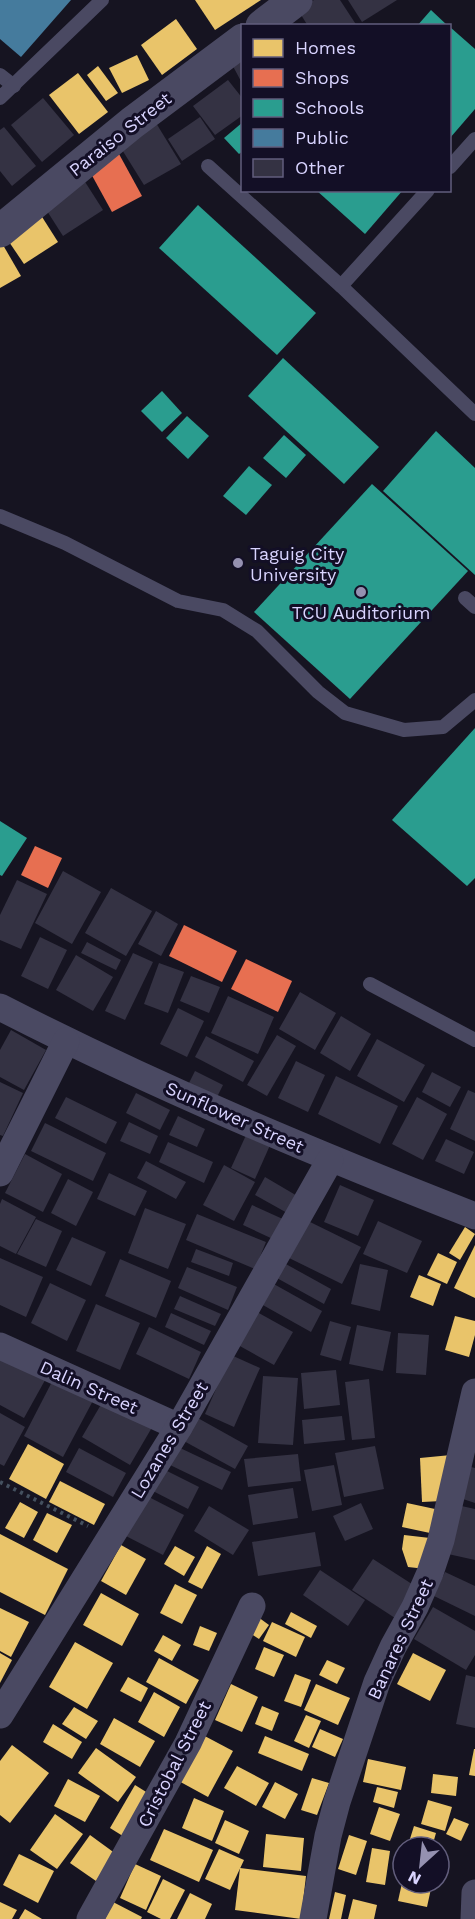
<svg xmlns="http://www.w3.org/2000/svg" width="475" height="1919" font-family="'Work Sans',sans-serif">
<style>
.homes{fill:#e9c46a}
.shops{fill:#e76f51}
.schools{fill:#2a9d8f}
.public{fill:#457b9d}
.building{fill:#343243}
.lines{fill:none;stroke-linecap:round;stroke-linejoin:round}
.path{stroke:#44505f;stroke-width:4;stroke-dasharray:3 4.5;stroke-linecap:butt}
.service{stroke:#4a4962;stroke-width:14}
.minor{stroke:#4a4962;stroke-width:27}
.tertiary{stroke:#4a4962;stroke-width:33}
.poi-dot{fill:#9591b1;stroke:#130f26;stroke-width:2}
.labels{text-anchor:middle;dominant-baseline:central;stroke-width:6;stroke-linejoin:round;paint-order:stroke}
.street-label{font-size:18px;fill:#d9d4ff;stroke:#130f26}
.poi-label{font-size:18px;fill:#d9d4ff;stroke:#130f26;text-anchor:start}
</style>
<rect width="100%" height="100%" fill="#161421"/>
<g class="homes">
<polygon points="195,0 261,0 215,30"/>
<polygon points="176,19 197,49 162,75 141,45"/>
<polygon points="137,55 149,80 122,93 109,68"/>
<polygon points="98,66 118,93 106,101 87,75"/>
<polygon points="78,73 108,112 79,134 49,95"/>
<polygon points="37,209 58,242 24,264 3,233"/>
<polygon points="3,245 21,276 0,288 0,247"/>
<polygon points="465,1227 475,1234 460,1260 449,1253"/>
<polygon points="475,1245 475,1298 454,1288"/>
<polygon points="438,1253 457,1262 447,1284 427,1275"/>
<polygon points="419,1275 441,1284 433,1306 410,1297"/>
<polygon points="455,1316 475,1321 475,1335 469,1357 445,1350"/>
<polygon points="28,1444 64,1464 46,1499 9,1479"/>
<polygon points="451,1455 442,1501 422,1502 420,1458"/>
<polygon points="60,1481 105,1504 94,1525 49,1502"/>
<polygon points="20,1502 38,1512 24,1538 5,1528"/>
<polygon points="407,1503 435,1509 430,1533 402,1527"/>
<polygon points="47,1513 72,1525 57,1553 33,1540"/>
<polygon points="0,1534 68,1569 45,1615 0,1592"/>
<polygon points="404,1535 430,1538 426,1569 408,1567 402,1549"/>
<polygon points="121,1545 146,1559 126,1595 101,1581"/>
<polygon points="175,1546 195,1557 184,1576 164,1564"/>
<polygon points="207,1546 221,1554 202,1589 188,1582"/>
<polygon points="175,1584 197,1595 182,1624 160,1613"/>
<polygon points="101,1593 139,1614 122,1646 83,1625"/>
<polygon points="0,1608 29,1622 11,1657 0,1651"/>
<polygon points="291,1612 317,1626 311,1638 285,1624"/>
<polygon points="258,1617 269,1625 259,1639 248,1632"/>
<polygon points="272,1622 305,1637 296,1657 263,1641"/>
<polygon points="200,1626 217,1633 209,1651 193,1645"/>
<polygon points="163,1635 181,1645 172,1661 154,1651"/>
<polygon points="75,1642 113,1663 87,1709 49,1687"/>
<polygon points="264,1647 284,1655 274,1677 255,1669"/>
<polygon points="0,1653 12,1660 0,1683"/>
<polygon points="413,1653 446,1670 430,1701 397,1684"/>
<polygon points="159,1658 199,1680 186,1704 146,1682"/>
<polygon points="327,1660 345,1668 337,1684 319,1675"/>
<polygon points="295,1674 311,1680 301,1707 284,1701"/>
<polygon points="128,1677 148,1688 141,1702 120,1691"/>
<polygon points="231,1684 258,1697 242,1732 215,1720"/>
<polygon points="316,1684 350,1698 338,1725 304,1710"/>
<polygon points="154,1692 180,1707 164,1737 138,1722"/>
<polygon points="262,1706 279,1713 272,1731 255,1724"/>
<polygon points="74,1707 98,1721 86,1739 62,1724"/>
<polygon points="306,1715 321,1721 309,1748 294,1741"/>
<polygon points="114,1718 155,1741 140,1767 100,1744"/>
<polygon points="53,1724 82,1742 72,1759 43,1742"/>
<polygon points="320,1729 343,1739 335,1757 312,1747"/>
<polygon points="199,1733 233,1751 208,1797 175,1779"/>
<polygon points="265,1736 309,1754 302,1771 258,1753"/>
<polygon points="12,1745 49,1773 10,1823 0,1815 0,1761"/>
<polygon points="96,1748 136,1777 118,1802 78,1773"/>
<polygon points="474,1749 475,1749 475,1776 469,1775"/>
<polygon points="368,1759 406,1767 401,1790 363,1782"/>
<polygon points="237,1766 269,1783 256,1806 224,1788"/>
<polygon points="433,1774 458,1777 456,1796 431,1793"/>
<polygon points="312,1778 329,1783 317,1815 301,1810"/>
<polygon points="68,1779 100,1796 85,1822 54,1806"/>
<polygon points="275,1782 298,1794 285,1819 262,1807"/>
<polygon points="135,1785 151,1795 126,1838 110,1828"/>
<polygon points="377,1787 398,1792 394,1808 373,1802"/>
<polygon points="194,1798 224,1811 212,1841 182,1828"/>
<polygon points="428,1800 452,1807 445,1831 421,1824"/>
<polygon points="379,1807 400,1814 390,1841 370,1834"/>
<polygon points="55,1814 83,1834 57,1869 30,1850"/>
<polygon points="454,1818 469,1824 461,1841 446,1834"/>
<polygon points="225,1820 249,1831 239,1854 215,1843"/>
<polygon points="414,1826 436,1833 432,1847 425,1847 409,1842"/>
<polygon points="164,1829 213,1850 199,1882 150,1860"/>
<polygon points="266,1834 304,1838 301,1871 263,1867"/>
<polygon points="90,1835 116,1854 96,1881 70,1863"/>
<polygon points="349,1835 367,1841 356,1875 338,1869"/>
<polygon points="372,1848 390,1851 385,1885 366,1882"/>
<polygon points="219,1849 244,1860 230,1890 205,1879"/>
<polygon points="19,1854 54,1871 38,1903 3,1885"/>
<polygon points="135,1864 161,1876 146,1910 120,1898"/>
<polygon points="240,1868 306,1876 301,1919 235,1910"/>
<polygon points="163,1879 185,1890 170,1919 161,1919 147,1912"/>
<polygon points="402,1883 432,1884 427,1907 398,1901"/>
<polygon points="335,1892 346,1895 341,1919 329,1919"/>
<polygon points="190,1893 212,1904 205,1919 177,1919"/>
<polygon points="353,1899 377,1905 374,1919 348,1919"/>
<polygon points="0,1902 17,1910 12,1919 0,1919"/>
<polygon points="113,1902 142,1917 141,1919 105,1919"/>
<polygon points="25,1909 42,1919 19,1919"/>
</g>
<g class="shops">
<polygon points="119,154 142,196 112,212 89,170"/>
<polygon points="35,846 62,858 48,888 21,875"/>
<polygon points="184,925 237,951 222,982 169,956"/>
<polygon points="246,959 292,981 278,1012 231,989"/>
</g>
<g class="schools">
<polygon points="431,10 448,26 417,26"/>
<polygon points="450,27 475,49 475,109 450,138"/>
<polygon points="243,122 243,151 239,154 224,138"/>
<polygon points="316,190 403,190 365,234"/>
<polygon points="198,205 316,313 277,355 159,248"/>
<polygon points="283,358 379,447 344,484 248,396"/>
<polygon points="162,391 182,413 162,432 141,411"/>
<polygon points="187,416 209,436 188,459 166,438"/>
<polygon points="436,431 475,468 475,575 383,491"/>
<polygon points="284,435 306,455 286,478 263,458"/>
<polygon points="249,466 272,485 246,515 223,496"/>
<polygon points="372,484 468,571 350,699 254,612"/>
<polygon points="475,728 475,878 467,886 392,820"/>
<polygon points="0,821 27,838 2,876 0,875"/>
</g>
<polygon class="public" points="0,0 71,0 21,57 0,39"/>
<g class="building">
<polygon points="314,0 340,0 357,26 308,26 298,10"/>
<polygon points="348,0 397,0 362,22"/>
<polygon points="243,47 243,85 227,55"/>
<polygon points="228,80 243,99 243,115 215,135 193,106"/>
<polygon points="43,98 74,135 42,162 11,125"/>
<polygon points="200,117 215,139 182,161 168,139"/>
<polygon points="153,118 181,164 144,185 116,140"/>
<polygon points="4,127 36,166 12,186 0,171 0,130"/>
<polygon points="80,174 103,210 63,236 40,200"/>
<polygon points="63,871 101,892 72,944 35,923"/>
<polygon points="17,880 47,894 21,949 0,940 0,915"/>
<polygon points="111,888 152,911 126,956 85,933"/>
<polygon points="156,911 178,924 161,956 138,944"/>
<polygon points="40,937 67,950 48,989 21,976"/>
<polygon points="87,942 121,960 116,970 81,953"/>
<polygon points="133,953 153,962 125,1020 105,1011"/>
<polygon points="76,955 113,977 93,1011 56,990"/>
<polygon points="159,963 184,972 168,1013 144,1004"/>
<polygon points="191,976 220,987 209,1013 180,1001"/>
<polygon points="300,992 336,1013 315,1050 279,1029"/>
<polygon points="228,996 274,1017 258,1054 211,1033"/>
<polygon points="178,1008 204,1021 187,1057 160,1044"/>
<polygon points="341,1016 371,1034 350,1071 320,1053"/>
<polygon points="11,1030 46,1050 24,1090 0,1077 0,1050"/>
<polygon points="277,1035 296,1046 267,1096 247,1085"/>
<polygon points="206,1036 254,1061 243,1082 195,1057"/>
<polygon points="377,1039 425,1065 404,1102 357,1076"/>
<polygon points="296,1061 325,1075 308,1112 278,1098"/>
<polygon points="195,1071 223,1085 214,1103 186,1089"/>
<polygon points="432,1072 461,1087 450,1107 422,1092"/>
<polygon points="336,1076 398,1106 380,1144 318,1114"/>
<polygon points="0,1082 23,1093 3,1136 0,1135"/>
<polygon points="468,1090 475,1093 475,1141 450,1129"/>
<polygon points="136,1093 170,1110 160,1130 126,1113"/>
<polygon points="66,1097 117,1122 106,1144 55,1118"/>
<polygon points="417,1097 447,1114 423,1160 392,1144"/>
<polygon points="178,1116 205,1129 197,1147 169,1135"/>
<polygon points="129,1122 158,1136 150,1154 120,1141"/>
<polygon points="45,1123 106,1153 93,1181 31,1151"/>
<polygon points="247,1133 271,1143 255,1179 231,1168"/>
<polygon points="446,1139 474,1152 464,1174 435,1161"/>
<polygon points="168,1142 213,1162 204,1183 159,1162"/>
<polygon points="25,1154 62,1174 43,1212 5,1193"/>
<polygon points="146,1161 186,1182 176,1199 137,1178"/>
<polygon points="224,1165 255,1182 234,1221 203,1205"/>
<polygon points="109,1173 147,1191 135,1216 97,1199"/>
<polygon points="265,1177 299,1197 289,1214 255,1195"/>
<polygon points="68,1179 93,1192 76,1226 51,1213"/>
<polygon points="340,1185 374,1200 358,1236 324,1222"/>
<polygon points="2,1199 36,1217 16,1254 0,1246 0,1204"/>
<polygon points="252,1205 285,1220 275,1240 243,1225"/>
<polygon points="145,1208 186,1224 168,1269 128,1253"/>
<polygon points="197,1214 266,1242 255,1269 186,1240"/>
<polygon points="36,1219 62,1231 46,1267 17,1254"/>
<polygon points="306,1220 361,1247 342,1284 287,1257"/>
<polygon points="378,1221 422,1241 407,1273 363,1254"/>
<polygon points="72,1237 106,1252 91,1286 56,1270"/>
<polygon points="196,1249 233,1263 229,1276 191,1262"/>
<polygon points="0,1258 43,1277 26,1317 0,1305"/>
<polygon points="120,1259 171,1281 156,1318 105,1296"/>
<polygon points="284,1263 331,1289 324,1304 275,1277"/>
<polygon points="360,1264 388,1270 380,1311 351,1304"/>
<polygon points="187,1267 237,1287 228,1310 178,1288"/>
<polygon points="50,1283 86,1300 67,1341 31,1323"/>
<polygon points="272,1283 322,1311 311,1332 261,1304"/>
<polygon points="180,1296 221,1314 215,1326 174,1309"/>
<polygon points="96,1304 140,1323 120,1370 76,1351"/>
<polygon points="257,1312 293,1332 274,1365 238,1345"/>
<polygon points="171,1313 211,1331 204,1345 165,1327"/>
<polygon points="330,1321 351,1327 341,1361 320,1355"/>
<polygon points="357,1325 391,1332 383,1371 349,1364"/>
<polygon points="149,1327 201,1352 189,1379 136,1354"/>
<polygon points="398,1333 429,1335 426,1375 396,1373"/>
<polygon points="0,1347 49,1373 24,1418 0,1405"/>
<polygon points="231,1355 260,1368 234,1427 205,1414"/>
<polygon points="336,1370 340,1405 304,1409 301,1373"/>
<polygon points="56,1374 96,1395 63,1457 24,1436"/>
<polygon points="263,1376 298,1378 293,1445 258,1443"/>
<polygon points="369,1379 375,1438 352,1440 345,1382"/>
<polygon points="106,1396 154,1424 130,1465 82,1437"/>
<polygon points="0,1413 25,1427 4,1466 0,1464"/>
<polygon points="342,1416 345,1440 304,1444 302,1420"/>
<polygon points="196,1417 248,1446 235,1469 182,1440"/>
<polygon points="375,1446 384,1489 344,1497 335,1453"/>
<polygon points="178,1447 231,1472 222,1490 170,1465"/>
<polygon points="79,1448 126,1473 113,1497 66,1472"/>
<polygon points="298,1454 301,1481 248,1487 244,1459"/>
<polygon points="334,1465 342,1505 312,1511 304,1470"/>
<polygon points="159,1467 199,1487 188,1509 149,1489"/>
<polygon points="471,1467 475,1468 475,1503 460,1498"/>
<polygon points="293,1488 298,1518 253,1525 248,1495"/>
<polygon points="143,1494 184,1515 163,1555 122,1534"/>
<polygon points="361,1503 373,1529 345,1541 333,1516"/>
<polygon points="448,1503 475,1509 475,1560 439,1552"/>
<polygon points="209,1506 249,1530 233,1555 194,1531"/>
<polygon points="315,1532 321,1566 258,1576 252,1542"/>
<polygon points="373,1559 415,1586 395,1618 352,1590"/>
<polygon points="320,1570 365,1600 348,1626 303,1595"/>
<polygon points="445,1572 475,1586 475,1616 434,1596"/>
<polygon points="433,1607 475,1631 475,1655 466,1670 414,1639"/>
<polygon points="466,1675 475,1677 475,1728 456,1724"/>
</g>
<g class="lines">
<polyline class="path" points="0,1482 88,1526"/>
<g class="service">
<polyline points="0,75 14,86"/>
<polyline points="0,98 102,0"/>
<polyline points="208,166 341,286 475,414"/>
<polyline points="450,167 475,139"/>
<polyline points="341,286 428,190"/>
<polyline points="0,516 65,543 178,601 223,610 257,631 318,692 345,713 404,730 443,727 475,700"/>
<polyline points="465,598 475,607"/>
<polyline points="370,984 475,1040"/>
</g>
<g class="minor">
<path d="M0,1007C154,1086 314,1153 475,1216"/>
<polyline points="0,1173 66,1041"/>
<polyline points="0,1346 179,1427"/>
<polyline points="0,1715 179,1427 330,1160"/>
<polyline points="90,1919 188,1743 252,1606"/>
<polyline points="313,1919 328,1836 337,1802 377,1682 393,1647 415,1607 430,1573 441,1540 475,1392"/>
<polyline points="474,1919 475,1893"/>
</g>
<g class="tertiary">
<polyline points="262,26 296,0"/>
<polyline points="0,231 132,123 243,40"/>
</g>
</g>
<g class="poi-dot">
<circle cx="238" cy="563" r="6"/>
<circle cx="361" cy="592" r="6"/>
</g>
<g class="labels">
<g class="street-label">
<text transform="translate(120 134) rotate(-38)">Paraiso Street</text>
<text transform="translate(235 1117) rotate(24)">Sunflower Street</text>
<text transform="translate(89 1387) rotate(24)">Dalin Street</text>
<text transform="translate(169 1440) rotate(-59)">Lozanes Street</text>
<text transform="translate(400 1639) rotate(-65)">Banares Street</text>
<text transform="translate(174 1764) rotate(-63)">Cristobal Street</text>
</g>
<g class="poi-label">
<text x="250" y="553">Taguig City<tspan x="250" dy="21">University</tspan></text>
<text x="361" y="612" text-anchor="middle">TCU Auditorium</text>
</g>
</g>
<rect x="241" y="24" width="210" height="168" fill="#130f26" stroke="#625e7d" stroke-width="1.5"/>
<rect x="253" y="39" width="30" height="18" fill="#e9c46a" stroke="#625e7d" stroke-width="1.5"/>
<text x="295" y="54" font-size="18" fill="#d9d4ff">Homes</text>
<rect x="253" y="69" width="30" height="18" fill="#e76f51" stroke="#625e7d" stroke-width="1.5"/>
<text x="295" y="84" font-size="18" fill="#d9d4ff">Shops</text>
<rect x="253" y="99" width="30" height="18" fill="#2a9d8f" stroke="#625e7d" stroke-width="1.5"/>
<text x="295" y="114" font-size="18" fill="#d9d4ff">Schools</text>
<rect x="253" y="129" width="30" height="18" fill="#457b9d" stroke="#625e7d" stroke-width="1.5"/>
<text x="295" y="144" font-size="18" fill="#d9d4ff">Public</text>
<rect x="253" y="159" width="30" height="18" fill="#343243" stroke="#625e7d" stroke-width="1.5"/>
<text x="295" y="174" font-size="18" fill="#d9d4ff">Other</text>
<g transform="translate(421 1865) rotate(207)"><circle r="28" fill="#130f26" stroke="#625e7d" stroke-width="1.5"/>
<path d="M0-4.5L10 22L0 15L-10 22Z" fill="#9591b1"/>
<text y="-9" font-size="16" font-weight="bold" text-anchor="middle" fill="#d9d4ff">N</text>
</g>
</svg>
